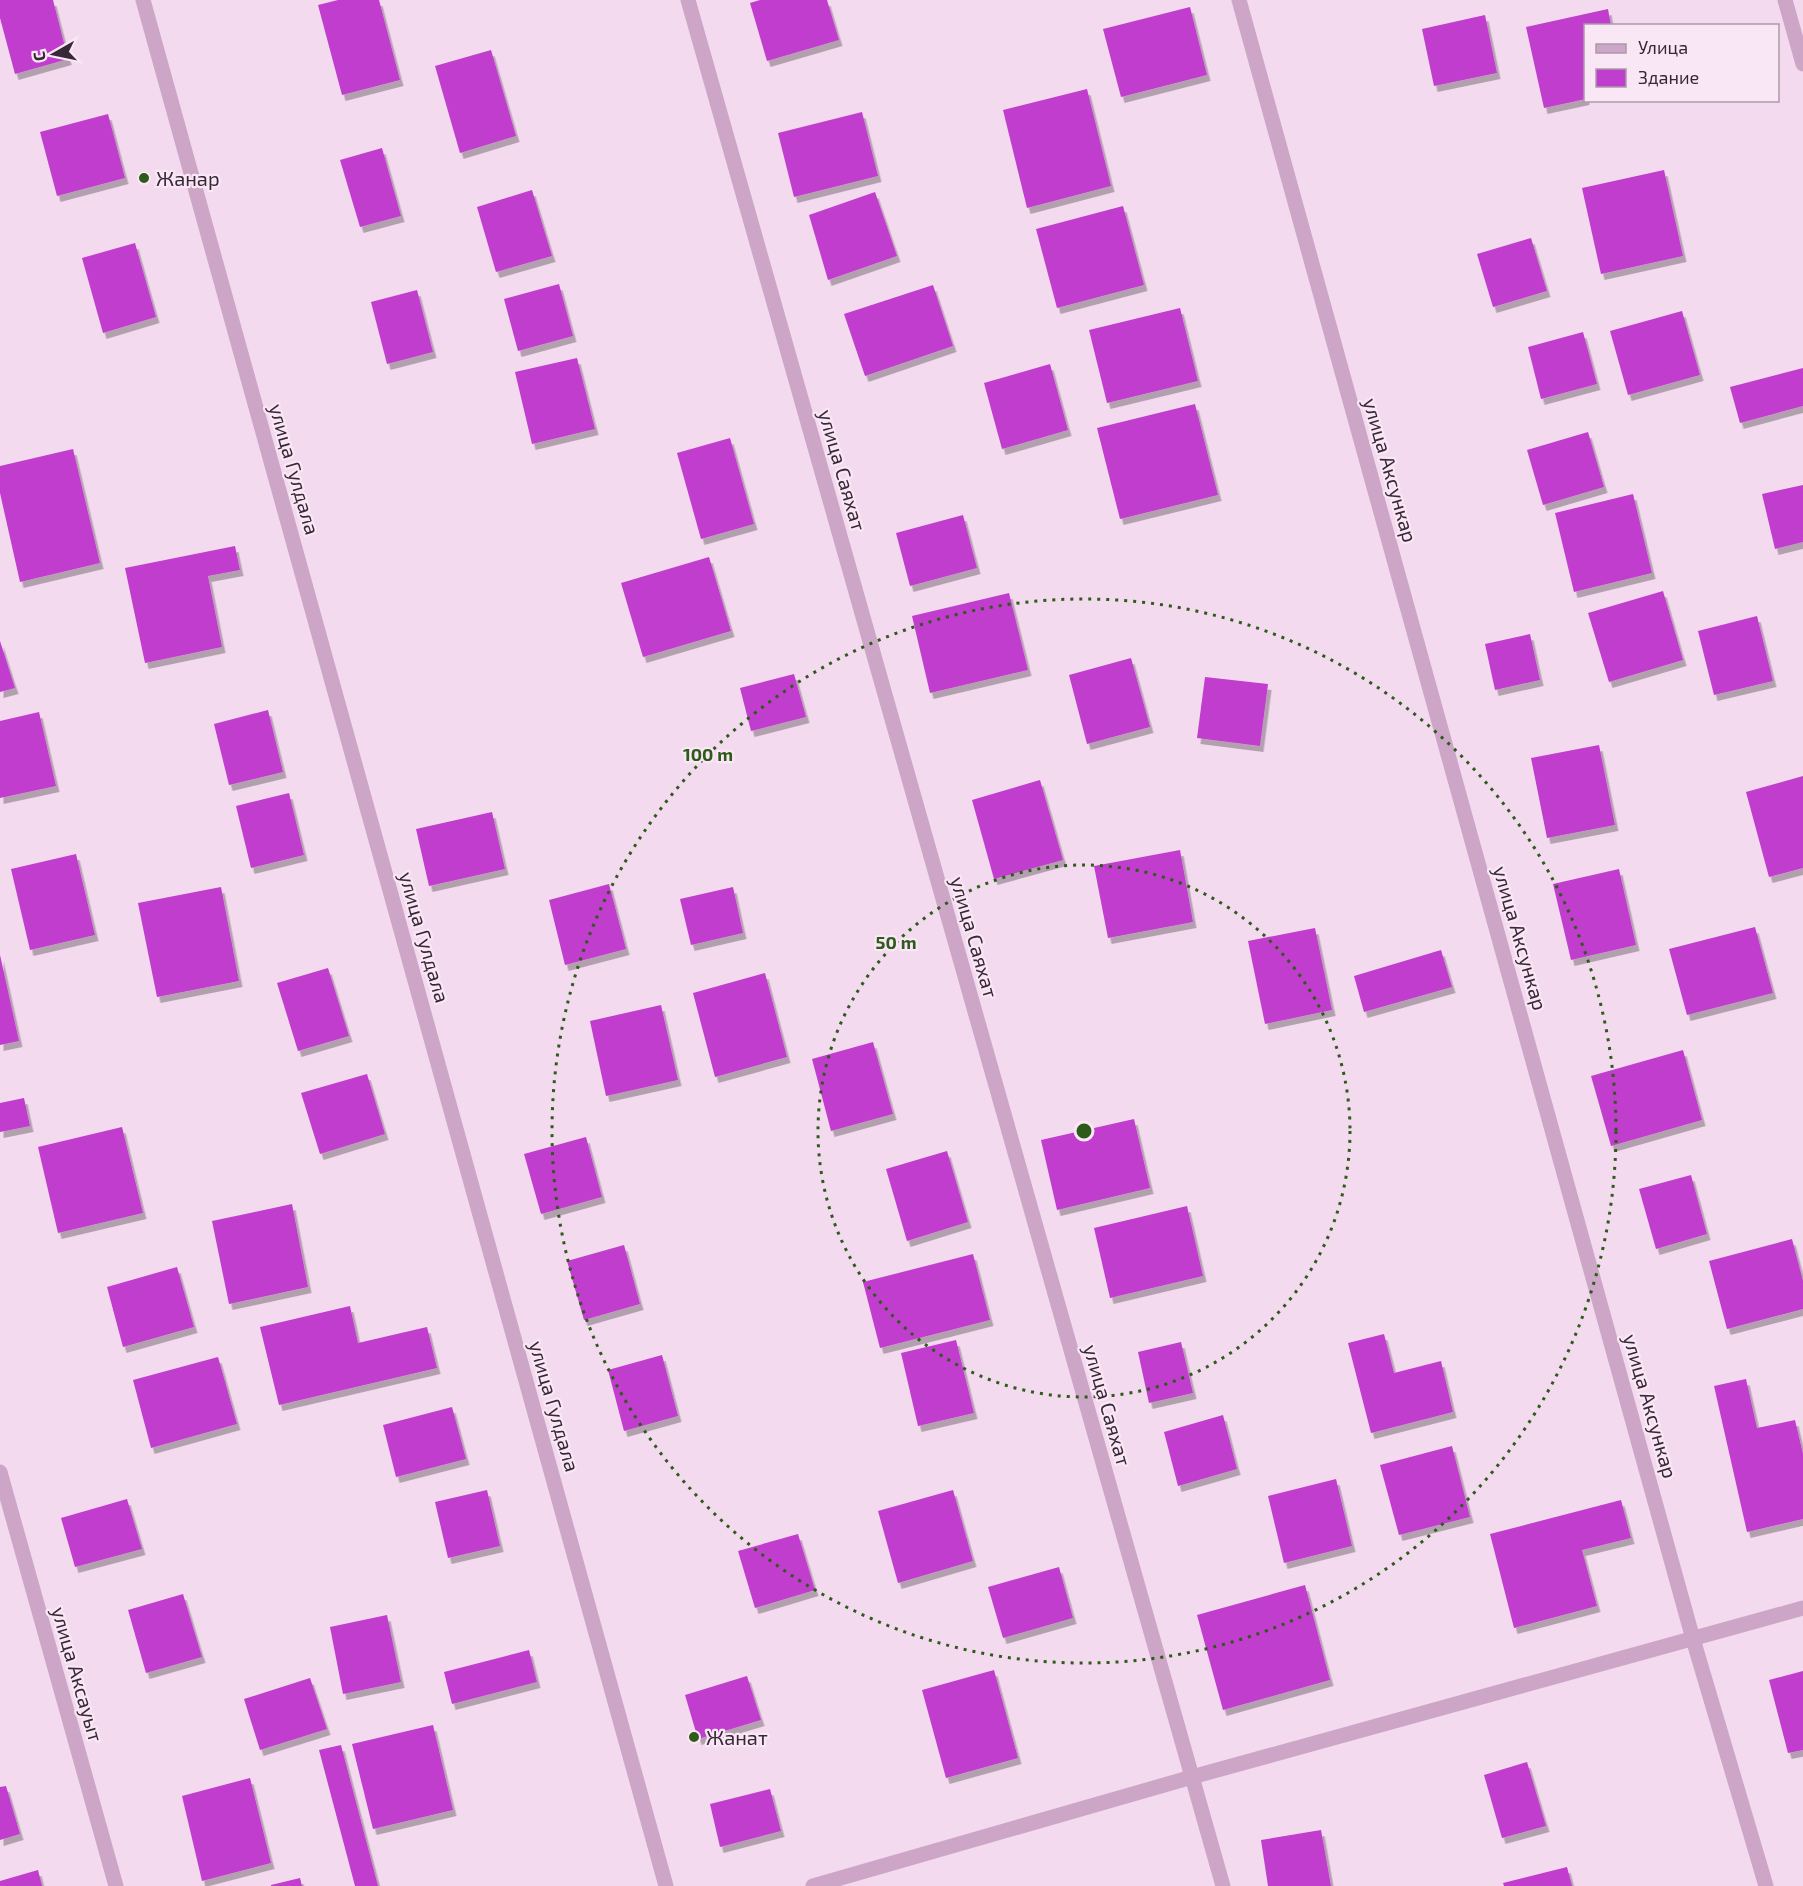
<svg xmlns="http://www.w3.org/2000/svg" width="1803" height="1886" font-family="'Exo 2',sans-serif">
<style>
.building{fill:#c03ecd;filter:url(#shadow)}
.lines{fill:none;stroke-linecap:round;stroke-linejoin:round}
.minor{stroke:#cca5c7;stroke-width:15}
.ring{fill:none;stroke:#2c5b1a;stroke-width:3;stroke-dasharray:3 6}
.poi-dot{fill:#2c5b1a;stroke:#fae7f6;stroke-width:2}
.labels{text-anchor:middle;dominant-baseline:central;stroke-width:4.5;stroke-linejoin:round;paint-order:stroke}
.poi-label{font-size:20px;fill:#372737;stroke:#fae7f6;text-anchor:start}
.street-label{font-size:20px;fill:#372737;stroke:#fae7f6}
.centre{fill:#2c5b1a;stroke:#fae7f6;stroke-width:3}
.ring-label{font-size:18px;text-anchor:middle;font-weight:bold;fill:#2c5b1a;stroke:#fae7f6;stroke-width:4.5;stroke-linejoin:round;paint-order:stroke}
</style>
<defs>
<filter id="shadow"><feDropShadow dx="3.5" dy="6" stdDeviation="0" flood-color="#0004"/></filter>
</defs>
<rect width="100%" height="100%" fill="#f3daee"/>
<g class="building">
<polygon points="0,0 53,0 68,59 15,74 0,18"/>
<polygon points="338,0 379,0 400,80 342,95 318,5"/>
<polygon points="760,0 827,0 839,40 767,61 750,3"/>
<polygon points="1190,7 1207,75 1121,97 1103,29"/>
<polygon points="1608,9 1611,26 1586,26 1586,99 1544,108 1526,27"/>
<polygon points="1485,15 1497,73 1434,86 1422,29"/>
<polygon points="491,50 516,136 460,153 435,66"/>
<polygon points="1087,89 1111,186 1027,208 1003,110"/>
<polygon points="862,112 878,176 794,197 778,133"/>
<polygon points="108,114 125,178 57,196 40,132"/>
<polygon points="382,148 401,216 360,227 340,160"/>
<polygon points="1664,170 1683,256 1601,274 1582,188"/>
<polygon points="532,190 552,256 496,272 477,207"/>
<polygon points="875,192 897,256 828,280 809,215"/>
<polygon points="1123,206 1144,285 1057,308 1036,229"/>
<polygon points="1531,238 1547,291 1493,307 1477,254"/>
<polygon points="135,243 156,317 103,333 82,258"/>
<polygon points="559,284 573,336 518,351 504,299"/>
<polygon points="933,285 953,346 865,376 844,314"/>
<polygon points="417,290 433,352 387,364 371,302"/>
<polygon points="1180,308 1198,381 1107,403 1089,330"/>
<polygon points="1682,311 1700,375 1628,395 1610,331"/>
<polygon points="1583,332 1597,384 1541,399 1528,347"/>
<polygon points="577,358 595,429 532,444 515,372"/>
<polygon points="1050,364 1068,430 1002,449 984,383"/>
<polygon points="1803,368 1803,406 1740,423 1730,387"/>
<polygon points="1195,404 1218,495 1120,519 1097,428"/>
<polygon points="1588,432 1604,487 1543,505 1527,450"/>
<polygon points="730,438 754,524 701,539 677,453"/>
<polygon points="73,449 100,563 20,582 0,493 0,466"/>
<polygon points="1803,485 1803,542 1775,549 1762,494"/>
<polygon points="1633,494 1652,573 1574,592 1555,513"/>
<polygon points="963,515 977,568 910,586 896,533"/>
<polygon points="235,546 240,570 208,576 222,647 145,663 125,568"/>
<polygon points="709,557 731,631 643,657 621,583"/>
<polygon points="1663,591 1683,660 1609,682 1588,613"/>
<polygon points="1009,593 1028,670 930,693 912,616"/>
<polygon points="1757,616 1773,681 1714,695 1698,631"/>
<polygon points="1530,634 1540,680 1495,690 1485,644"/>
<polygon points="0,641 15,688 0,692"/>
<polygon points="1131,658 1150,727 1087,744 1069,675"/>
<polygon points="794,674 806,717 751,731 740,688"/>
<polygon points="1205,677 1268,684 1260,746 1197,738"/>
<polygon points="268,710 283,772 229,785 214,724"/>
<polygon points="39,712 56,786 0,798 0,721"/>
<polygon points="1599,745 1615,825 1547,838 1531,758"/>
<polygon points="1803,776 1803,868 1769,877 1746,792"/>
<polygon points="1040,780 1063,860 994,879 972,800"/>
<polygon points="289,793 304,855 251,868 236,806"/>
<polygon points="492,812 505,869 429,886 416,829"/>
<polygon points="1180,850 1193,922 1108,938 1094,866"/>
<polygon points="76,854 95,935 30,950 11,869"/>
<polygon points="1619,869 1636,945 1571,960 1553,884"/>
<polygon points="609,884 626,949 565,965 549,900"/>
<polygon points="221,887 239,981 157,997 138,903"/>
<polygon points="733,887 743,933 691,945 680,899"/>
<polygon points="1755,927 1773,993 1687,1015 1669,949"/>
<polygon points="1315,928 1332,1010 1265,1024 1248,941"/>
<polygon points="1441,950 1452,987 1364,1012 1354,976"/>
<polygon points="0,955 19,1041 0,1045"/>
<polygon points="328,968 349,1036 298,1051 277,983"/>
<polygon points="765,973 787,1057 715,1077 693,993"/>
<polygon points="661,1005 678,1080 606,1096 590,1021"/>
<polygon points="873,1042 893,1114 831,1131 812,1059"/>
<polygon points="1683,1050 1702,1120 1611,1146 1591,1076"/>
<polygon points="367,1074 385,1134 320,1154 301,1093"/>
<polygon points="24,1098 30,1126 0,1132 0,1103"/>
<polygon points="1134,1119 1150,1188 1057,1210 1041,1140"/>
<polygon points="122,1127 143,1213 58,1233 38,1147"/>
<polygon points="586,1137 602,1197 541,1214 524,1154"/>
<polygon points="947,1151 968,1222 907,1241 886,1169"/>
<polygon points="1691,1175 1707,1234 1656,1249 1639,1189"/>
<polygon points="292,1204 308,1287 229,1304 212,1221"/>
<polygon points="1187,1206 1203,1276 1110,1298 1094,1228"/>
<polygon points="1792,1239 1803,1281 1803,1309 1727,1329 1709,1261"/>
<polygon points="624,1245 640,1304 584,1320 567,1261"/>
<polygon points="973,1254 990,1320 880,1348 863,1282"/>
<polygon points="177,1267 194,1327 123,1347 107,1287"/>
<polygon points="350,1306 358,1343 427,1327 437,1368 279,1405 260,1327"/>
<polygon points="1384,1334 1394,1373 1441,1361 1453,1412 1371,1433 1348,1343"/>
<polygon points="956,1340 974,1413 918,1426 901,1353"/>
<polygon points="1181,1342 1193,1393 1149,1403 1138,1352"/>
<polygon points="662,1355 678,1416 624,1431 608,1370"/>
<polygon points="218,1357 237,1424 151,1448 133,1380"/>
<polygon points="1746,1379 1757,1428 1795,1420 1803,1454 1803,1519 1747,1532 1714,1386"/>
<polygon points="452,1407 466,1459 396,1477 383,1425"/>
<polygon points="1223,1415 1237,1469 1178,1486 1164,1432"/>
<polygon points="1452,1446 1470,1517 1399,1535 1380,1465"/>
<polygon points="1336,1479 1352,1546 1284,1563 1268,1496"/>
<polygon points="487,1490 500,1546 448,1558 435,1502"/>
<polygon points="953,1490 973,1561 898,1583 878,1511"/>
<polygon points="127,1499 142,1549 75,1567 61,1518"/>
<polygon points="1621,1500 1631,1538 1582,1550 1597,1606 1514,1628 1490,1534"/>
<polygon points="798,1534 815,1590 755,1608 738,1551"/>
<polygon points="1059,1567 1073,1618 1003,1638 988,1587"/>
<polygon points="1305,1585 1330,1680 1223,1710 1197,1615"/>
<polygon points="183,1594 202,1657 146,1673 128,1610"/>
<polygon points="387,1615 401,1682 343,1694 330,1627"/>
<polygon points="529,1650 537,1682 452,1704 444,1672"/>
<polygon points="994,1670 1018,1758 946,1778 922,1690"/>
<polygon points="1803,1671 1803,1750 1788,1753 1769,1680"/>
<polygon points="747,1676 761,1720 698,1739 685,1695"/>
<polygon points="310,1678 327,1729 260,1750 244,1699"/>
<polygon points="433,1725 453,1810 373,1829 352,1744"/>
<polygon points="341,1745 378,1886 355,1886 319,1750"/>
<polygon points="1527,1762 1546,1826 1502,1838 1484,1775"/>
<polygon points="250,1778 271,1863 202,1881 182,1796"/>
<polygon points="6,1786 20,1834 0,1840 0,1787"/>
<polygon points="770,1789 781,1831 720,1847 710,1804"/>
<polygon points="1321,1830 1331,1886 1268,1886 1261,1840"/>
<polygon points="1567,1867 1572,1886 1504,1886 1503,1883"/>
<polygon points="38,1870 42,1886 0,1886 0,1881"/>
<polygon points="300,1878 302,1886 271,1886 271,1885"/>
</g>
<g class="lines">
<g class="minor">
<polyline points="143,0 666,1886"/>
<polyline points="688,0 1223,1886"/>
<polyline points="1239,0 1693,1639 1766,1886"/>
<polyline points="1785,0 1803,64"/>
<polyline points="0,1472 116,1886"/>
<polyline points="813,1886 1192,1777 1803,1608"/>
</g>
</g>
<g class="ring">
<circle cx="1084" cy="1131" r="266"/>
<circle cx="1084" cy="1131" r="532"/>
</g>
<g class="poi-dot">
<circle cx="144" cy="178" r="6"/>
<circle cx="694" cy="1737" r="6"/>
</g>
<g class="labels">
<g class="poi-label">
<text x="156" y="178">Жанар</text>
<text x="706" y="1737">Жанат</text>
</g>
<g class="street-label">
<text transform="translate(295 469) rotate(74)">улица Гулдала</text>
<text transform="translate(843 470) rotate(74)">улица Саяхат</text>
<text transform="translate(1391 470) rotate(74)">улица Аксункар</text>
<text transform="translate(425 937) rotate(74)">улица Гулдала</text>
<text transform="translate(975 937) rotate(74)">улица Саяхат</text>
<text transform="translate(1521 938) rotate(74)">улица Аксункар</text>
<text transform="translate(1108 1405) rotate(74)">улица Саяхат</text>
<text transform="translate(555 1406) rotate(74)">улица Гулдала</text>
<text transform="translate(1651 1406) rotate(74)">улица Аксункар</text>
<text transform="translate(78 1674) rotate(74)">улица Аксауыт</text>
</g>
</g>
<circle cx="1084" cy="1131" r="9" class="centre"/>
<g class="ring-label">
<text x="708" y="761">100 m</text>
<text x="896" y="949">50 m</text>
</g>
<rect x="1584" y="24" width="195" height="78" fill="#fae7f6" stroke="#ac9aaa" stroke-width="1.5"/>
<rect x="1596" y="44" width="30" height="9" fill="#cca5c7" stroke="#ac9aaa" stroke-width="1.5"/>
<text x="1638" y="54" font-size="18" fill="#372737">Улица</text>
<rect x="1596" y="69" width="30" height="18" fill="#c03ecd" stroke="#ac9aaa" stroke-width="1.5"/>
<text x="1638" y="84" font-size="18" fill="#372737">Здание</text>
<g transform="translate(54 54) rotate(261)" stroke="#fae7f6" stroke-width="4.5" paint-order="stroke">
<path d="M0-4.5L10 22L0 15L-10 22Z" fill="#372737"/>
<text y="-9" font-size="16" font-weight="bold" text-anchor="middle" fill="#372737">С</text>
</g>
</svg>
